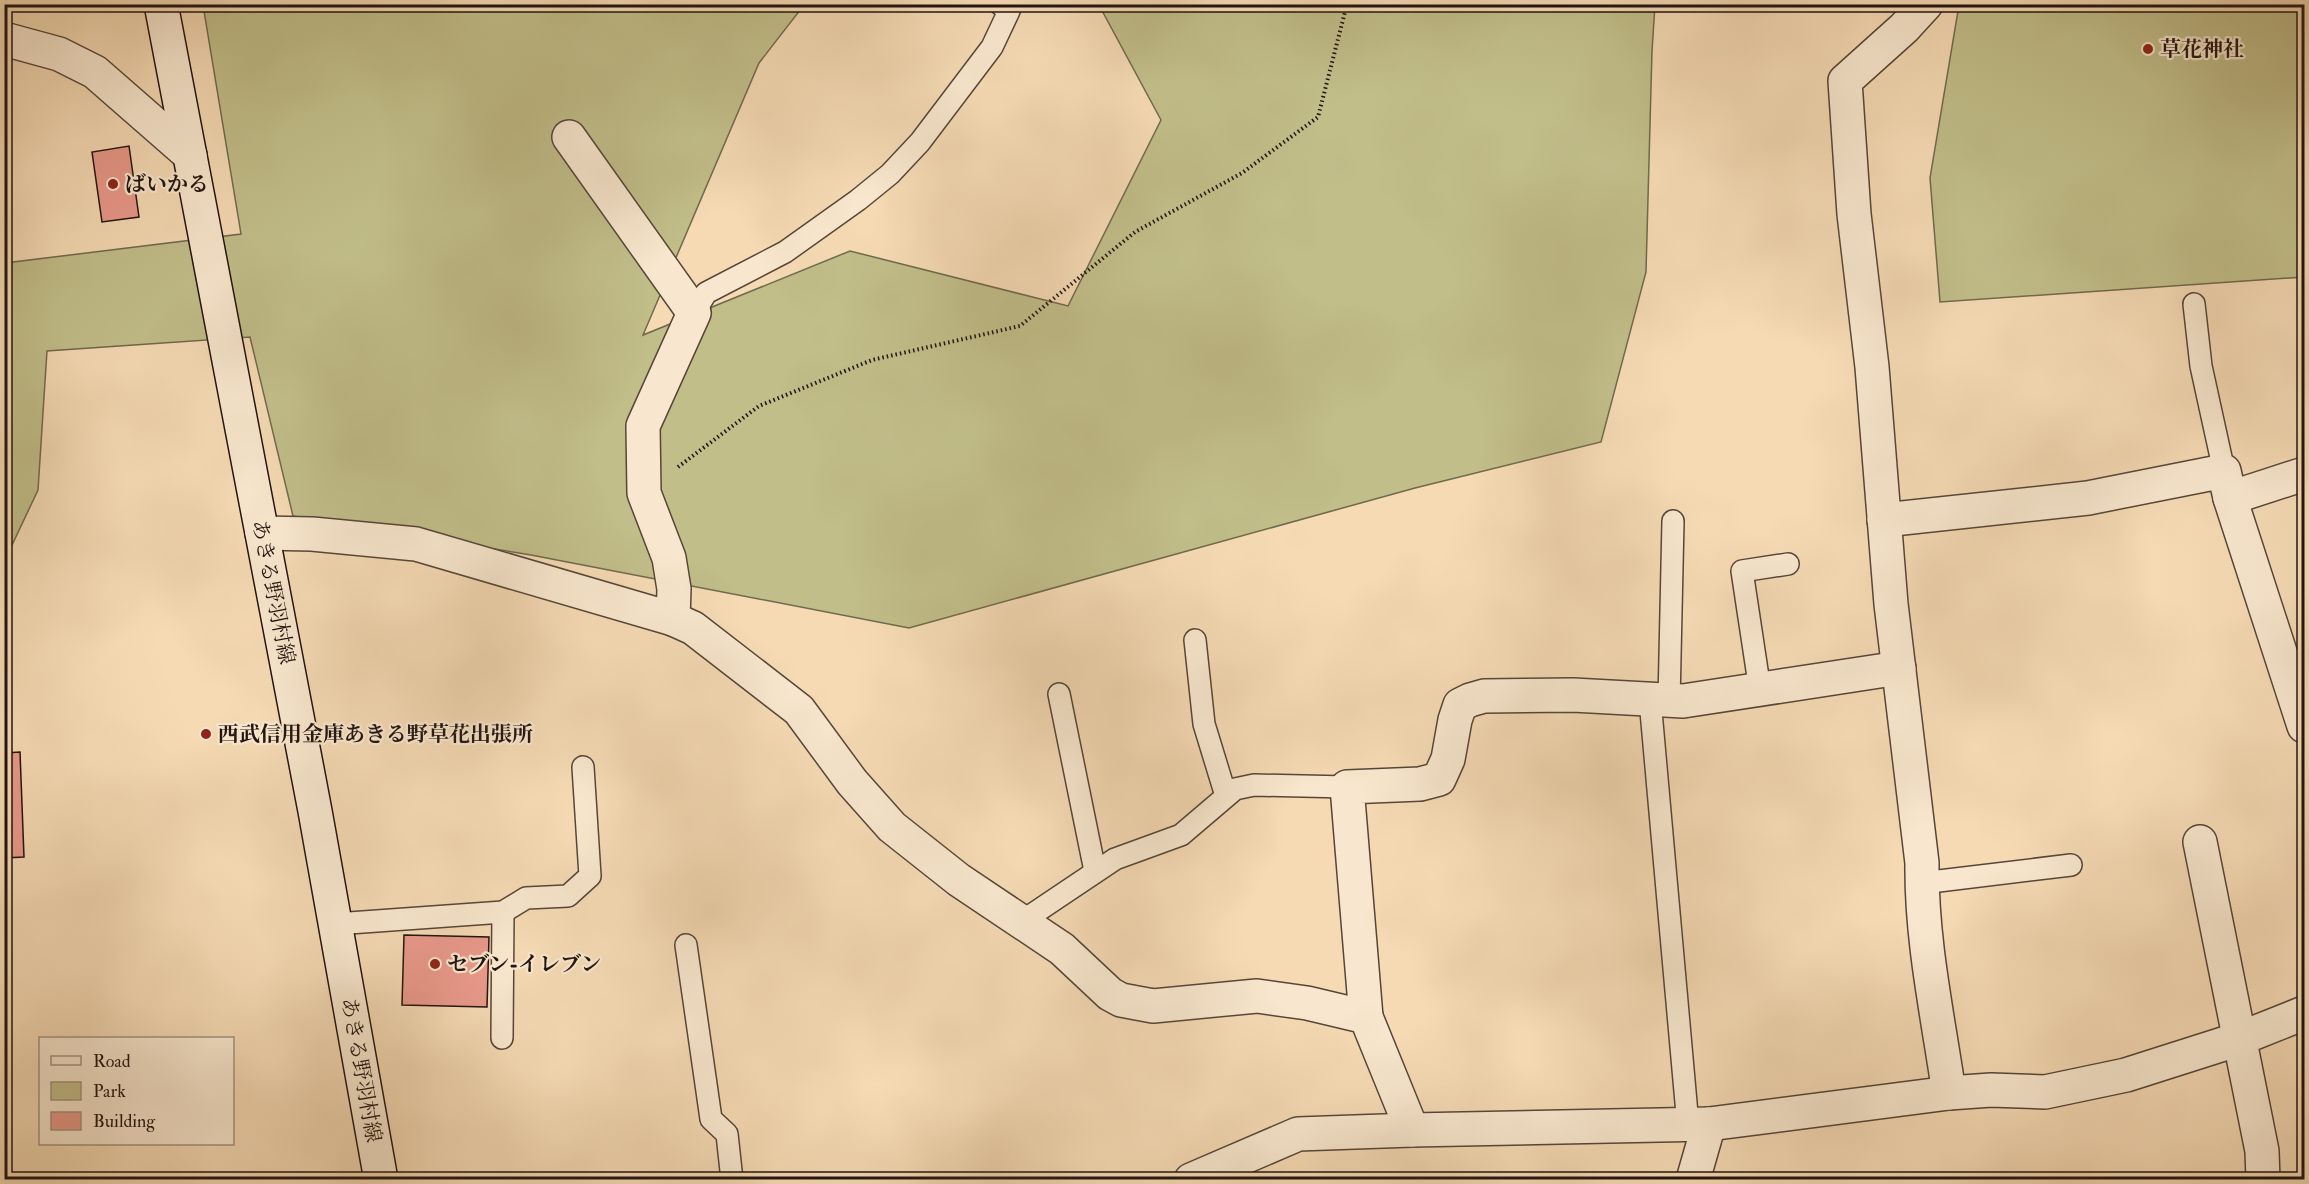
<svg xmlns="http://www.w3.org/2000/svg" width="2309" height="1184" font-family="'IM FELL Double Pica','Noto Serif JP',serif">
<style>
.green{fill:#c1be8a;stroke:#71694d;stroke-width:1.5}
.building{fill:#e9998b;stroke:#211410;stroke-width:1.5}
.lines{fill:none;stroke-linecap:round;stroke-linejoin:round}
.lane-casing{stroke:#564639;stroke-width:24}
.street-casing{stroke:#564639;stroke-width:36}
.secondary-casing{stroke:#211410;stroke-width:36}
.path{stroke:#211410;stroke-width:4;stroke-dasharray:1.5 3;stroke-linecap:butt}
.lane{stroke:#f8e7ce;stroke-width:21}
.street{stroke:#f8e7ce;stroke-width:33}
.secondary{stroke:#f8e7ce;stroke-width:33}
.poi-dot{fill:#8f2418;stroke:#f8e7ce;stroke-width:2}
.labels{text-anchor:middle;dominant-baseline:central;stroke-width:4.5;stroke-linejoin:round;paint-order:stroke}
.poi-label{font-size:21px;font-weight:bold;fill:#211410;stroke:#f8e7ce;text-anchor:start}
.street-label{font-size:21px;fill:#211410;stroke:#f8e7ce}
</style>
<rect width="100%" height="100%" fill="#f5dab4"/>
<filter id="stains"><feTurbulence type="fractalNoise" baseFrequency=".00333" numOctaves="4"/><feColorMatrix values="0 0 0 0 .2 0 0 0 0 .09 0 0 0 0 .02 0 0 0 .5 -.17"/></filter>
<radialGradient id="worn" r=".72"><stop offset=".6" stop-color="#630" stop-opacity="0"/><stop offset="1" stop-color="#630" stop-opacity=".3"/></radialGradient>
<g class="green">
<polygon points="203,5 804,5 759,63 643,335 850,251 1068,306 1161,120 1099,5 1655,5 1652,51 1646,272 1601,442 1415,488 909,628 531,555 293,516 250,337 47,351 38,490 5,560 5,263 241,234"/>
<polygon points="1959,5 2304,5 2304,277 1940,302 1930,178"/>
</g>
<g class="building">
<polygon points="129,146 139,217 102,222 92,152"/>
<polygon points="20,752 24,857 4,858 4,753"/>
<polygon points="404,935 489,937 487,1007 402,1005"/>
</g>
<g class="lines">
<g class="lane-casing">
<g id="lane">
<polyline points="2194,304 2201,366 2224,471"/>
<polyline points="694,313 706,293 785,252 858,200 890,174 920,142 992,47 1009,11 1000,4"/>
<polyline points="1195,640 1204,724 1226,796"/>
<polyline points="1760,690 1742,571 1788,564"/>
<polyline points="1059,694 1095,871"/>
<polyline points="1650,700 1688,1125"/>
<polyline points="1669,701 1673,521"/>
<polyline points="1922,883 2071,865"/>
<polyline points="1021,922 1115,859 1181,835 1235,789 1254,785 1347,787"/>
<polyline points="335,924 503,912 526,898 568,896 590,876 583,767"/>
<polyline points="686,945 711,1119 727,1134 732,1180"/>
<polyline points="502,1038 503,912"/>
</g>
</g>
<g class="street-casing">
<g id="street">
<path d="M1926,4L1904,28L1845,81L1854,214L1872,367L1891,604L1922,863C1921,940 1938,1017 1949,1093"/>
<polyline points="4,39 59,54 95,72 190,155"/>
<polyline points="569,137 694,313 643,426 644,493 669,558 674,589 673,619"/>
<polyline points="2230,498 2304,726"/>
<polyline points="1884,520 2088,498 2224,471 2230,498 2304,474"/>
<polyline points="262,533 312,534 416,544 673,619 693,628 799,710 852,782 892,827 959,880 1062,949 1110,994 1121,1000 1153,1006 1257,996 1307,1003 1366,1017 1412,1130"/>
<polyline points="2200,842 2262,1151 2263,1180"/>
<polyline points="1366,1017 1347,787 1420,784 1439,779 1448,759 1455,720 1460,705 1470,700 1484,696 1573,695 1683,701 1899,668"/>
<polyline points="1191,1180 1298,1134 1412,1130 1709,1124 1949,1093 1991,1090 2045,1092 2126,1075 2239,1039 2304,1013"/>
<polyline points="1693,1180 1709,1124"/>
</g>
</g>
<g class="secondary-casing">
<polyline id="secondary" points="161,4 315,811 381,1180"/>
</g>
<polyline class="path" points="678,467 759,406 872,360 1020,326 1135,232 1242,173 1318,117 1347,4"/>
<use href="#lane" class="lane"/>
<use href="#street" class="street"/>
<use href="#secondary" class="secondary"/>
</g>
<g class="poi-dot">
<circle cx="2148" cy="49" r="6"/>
<circle cx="113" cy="184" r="6"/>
<circle cx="206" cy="734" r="6"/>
<circle cx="435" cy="964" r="6"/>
</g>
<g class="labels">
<g class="poi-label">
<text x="2160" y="49">草花神社</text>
<text x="125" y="184">ばいかる</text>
<text x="218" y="734">西武信用金庫あきる野草花出張所</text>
<text x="447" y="964">セブン-イレブン</text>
</g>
<g class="street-label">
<text transform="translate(273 592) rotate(79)">あきる野羽村線</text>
<text transform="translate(361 1070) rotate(80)">あきる野羽村線</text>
</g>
</g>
<rect width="2309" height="1184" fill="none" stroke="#f5dab4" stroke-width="24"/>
<rect x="6" y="6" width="2297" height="1172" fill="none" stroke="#211410" stroke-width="3"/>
<rect x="12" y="12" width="2285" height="1160" fill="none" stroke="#211410" stroke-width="1.5"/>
<rect x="39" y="1037" width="195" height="108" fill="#f8e7ce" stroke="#a29382" stroke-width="1.5"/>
<rect x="51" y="1056" width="30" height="9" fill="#f8e7ce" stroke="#a29382" stroke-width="1.5"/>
<text x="93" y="1067" font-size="18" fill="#211410">Road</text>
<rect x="51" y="1082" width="30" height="18" fill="#c1be8a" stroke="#a29382" stroke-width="1.5"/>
<text x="93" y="1097" font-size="18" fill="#211410">Park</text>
<rect x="51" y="1112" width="30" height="18" fill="#e9998b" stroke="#a29382" stroke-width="1.5"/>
<text x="93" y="1127" font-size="18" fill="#211410">Building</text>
<rect width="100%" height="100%" filter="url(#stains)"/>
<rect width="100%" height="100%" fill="url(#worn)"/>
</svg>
